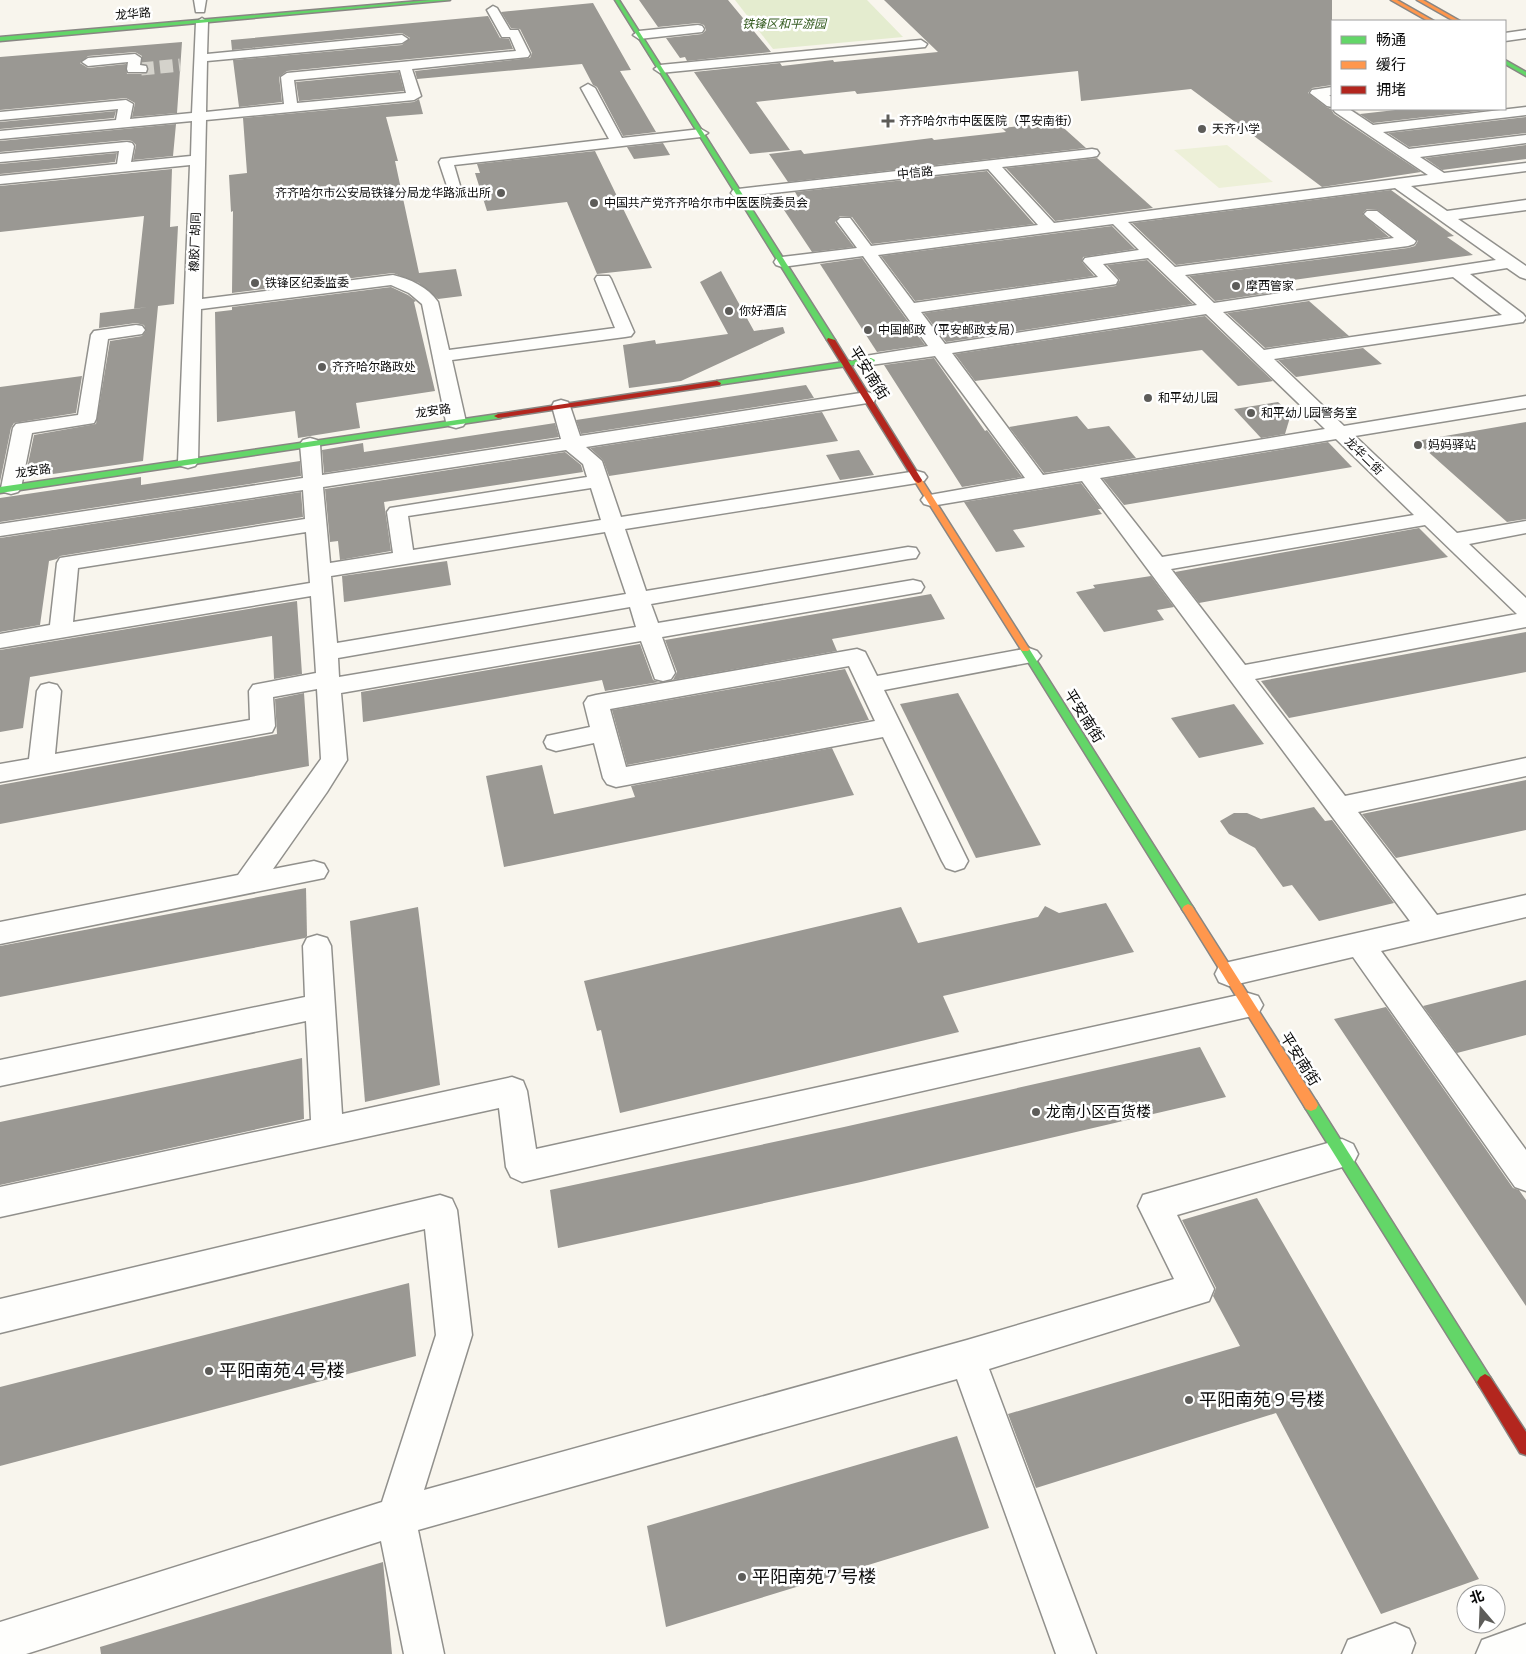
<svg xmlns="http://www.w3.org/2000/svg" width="1526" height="1654" font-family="Bitter,'Noto Sans SC',serif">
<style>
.green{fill:#e4eccf}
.pitch{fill:#edf0d8}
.plaza{fill:#e8e3da}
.building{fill:#9a9893;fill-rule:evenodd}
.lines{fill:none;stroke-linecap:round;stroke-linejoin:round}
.street-tunnel{stroke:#d4d2cb;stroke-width:13;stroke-dasharray:13 6;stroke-linecap:butt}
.street-casing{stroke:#91908c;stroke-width:3}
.fast-casing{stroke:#888683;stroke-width:3}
.slow-casing{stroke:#888683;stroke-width:3}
.jam-casing{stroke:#888683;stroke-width:3}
.street{fill:#fefefc;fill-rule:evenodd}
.fast{fill:#63d668;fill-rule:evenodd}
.slow{fill:#ff974d;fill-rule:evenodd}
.jam{fill:#b3261e;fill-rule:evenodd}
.poi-dot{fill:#5d5c59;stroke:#fff;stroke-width:2}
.labels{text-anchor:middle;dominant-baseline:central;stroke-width:5;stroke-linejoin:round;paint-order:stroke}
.far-street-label{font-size:12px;fill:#0a0a0a;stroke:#fff}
.far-park-label{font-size:12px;font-style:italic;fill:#345b20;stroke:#fff}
.far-poi-label{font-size:12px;fill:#0a0a0a;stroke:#fff;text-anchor:start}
.street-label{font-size:15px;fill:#0a0a0a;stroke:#fff}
.poi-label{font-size:15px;fill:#0a0a0a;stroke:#fff;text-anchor:start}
.near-poi-label{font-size:18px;fill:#0a0a0a;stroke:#fff;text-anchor:start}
</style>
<rect width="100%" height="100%" fill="#f8f5ed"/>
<polygon class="green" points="735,0 867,0 903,37 773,49"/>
<polygon class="pitch" points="1227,145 1273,182 1219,188 1174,150"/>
<polygon class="plaza" points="111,154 108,167 0,178 0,164"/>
<g class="building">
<polygon points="639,0 728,0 771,52 687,61 685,57 680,58 666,38 702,34 706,30 704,25 698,23 658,27"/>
<polygon points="884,0 1332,0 1332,85 1312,88 1308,93 1326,107 1331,109 1334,114 1421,172 1322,187 1191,89 1081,101 1078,71 857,94 855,91 756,102 790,150 750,154 694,72 780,63 782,66 833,60 834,62 938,52"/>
<polygon points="593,3 631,70 620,71 656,132 623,136 597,87 593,85 582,64 417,79 415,71 530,58 532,53 520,29 511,28 501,12"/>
<polygon points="488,16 500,38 509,39 513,49 287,71 279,77 282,102 239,107 233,60 402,45 410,38 402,33 232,50 231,40"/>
<path d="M182,42L177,113L132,117L135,103L126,98L0,110V57ZM135,52L142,56V63L148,65L147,74H127L126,64L88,68L80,63L88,56Z"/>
<polygon points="399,72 404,91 299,101 296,82"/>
<polygon points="419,99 423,114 386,117 398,161 395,161 419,273 456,269 462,296 438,299 419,283 393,273 232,293 233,211 231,212 229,175 247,173 243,118 414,102"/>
<polygon points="1352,109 1360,114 1404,109 1495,109 1373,123"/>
<polygon points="116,111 114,118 0,129 0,122"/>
<polygon points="1526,117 1526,133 1409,147 1388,133"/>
<polygon points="1057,122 1086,148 788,182 769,154 801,150 804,154 932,138 934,140 1006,132 1002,128"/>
<polygon points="176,124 173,156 133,160 136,145 132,141 127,140 0,152 0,141"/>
<polygon points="663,143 670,155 634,159 627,147"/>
<polygon points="1526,145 1526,159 1442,170 1425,158"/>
<polygon points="595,151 652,268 597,274 567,202 487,211 475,173 480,173 477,164"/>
<polygon points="117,153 115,162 0,174 0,164"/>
<polygon points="1097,158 1153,208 1055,221 1006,168"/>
<polygon points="172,169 170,227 178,226 174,304 158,306 143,461 25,478 34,435 96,424 110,341 142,336 146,331 144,325 136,323 99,328 100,313 148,307 134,309 144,216 0,232 0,186"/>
<polygon points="987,171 1034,224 872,244 852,217 840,216 835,222 854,247 812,252 778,201 799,199 795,192"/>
<polygon points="1391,190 1454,236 1447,237 1473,255 1286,281 1295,289 1215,301 1189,276 1408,248 1415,246 1418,241 1378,210 1367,209 1363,213 1363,215 1389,237 1176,265 1132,223"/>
<polygon points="1112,226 1135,249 1083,257 1082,262 1094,276 915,301 881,256"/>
<polygon points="862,258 925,345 877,352 820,264"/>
<polygon points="1147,260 1193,304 946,342 924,313 1116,286 1120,280 1107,265"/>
<polygon points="721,271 754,331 783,327 785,333 681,381 629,388 623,345 655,340 656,344 728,334 700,282"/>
<polygon points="391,287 408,295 416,301 414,302 435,391 356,403 360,428 298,438 295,411 217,422 215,312 232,310 232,307"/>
<polygon points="1309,301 1349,336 1265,348 1227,313"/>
<polygon points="1205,316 1273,381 1238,386 1202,350 975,381 955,354"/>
<polygon points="1363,348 1382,364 1296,377 1278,360"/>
<polygon points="934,358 985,431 987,430 1022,477 962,487 884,365"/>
<polygon points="82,376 76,413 14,423 11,428 0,482 0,387"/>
<polygon points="806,385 814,398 581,434 576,420"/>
<polygon points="1278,402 1291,414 1285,434 1261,438 1234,409"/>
<polygon points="822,412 838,441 609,476 603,460 590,448"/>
<polygon points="1077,416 1088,429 1109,426 1136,458 1044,473 1009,427"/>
<polygon points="1526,422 1526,519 1507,522 1416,441"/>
<polygon points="555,423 559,437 324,473 322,450 363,443 364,452"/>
<polygon points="1328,442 1352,467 1124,505 1103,479"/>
<polygon points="859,450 874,475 840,480 826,455"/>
<polygon points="565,452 581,465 583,472 384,502 391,551 340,560 338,541 330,542 325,489"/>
<polygon points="300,461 301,476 0,522 0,498 141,477 141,485"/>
<polygon points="1081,483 1101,509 1098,509 1102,514 1013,530 1025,547 996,552 964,502"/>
<polygon points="301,492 303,517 60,556 57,559 49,561 40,625 0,632 0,538"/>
<polygon points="1419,528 1448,557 1199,603 1175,572"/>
<polygon points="447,561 451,585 344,602 342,576"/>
<polygon points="1151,576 1174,607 1157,610 1164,620 1104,632 1076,592 1095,588 1093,585"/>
<polygon points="931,594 945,619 832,639 837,651 673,680 677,672 665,640"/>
<polygon points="297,601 302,674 274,679 272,636 30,677 23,728 0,732 0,650"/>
<polygon points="1526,632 1526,672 1289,718 1261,681"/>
<polygon points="640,644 653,680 659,682 605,691 602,680 363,722 361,692"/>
<polygon points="845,669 869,720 627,765 612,710"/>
<polygon points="304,693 309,766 0,824 0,785 277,734 275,699"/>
<polygon points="958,693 1041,845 976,858 900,704"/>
<polygon points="1234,704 1264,744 1199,758 1171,718"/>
<polygon points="832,748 854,795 504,867 486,776 542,765 554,814 635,797 631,786"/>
<polygon points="1526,780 1526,830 1396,858 1362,814"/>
<polygon points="1314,807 1325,821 1332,820 1394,903 1319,921 1292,885 1283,887 1255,848 1229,834 1220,821 1234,813 1247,813 1261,819"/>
<polygon points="306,888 307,936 305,938 0,997 0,946"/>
<polygon points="1106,903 1134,952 943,996 959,1032 620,1113 601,1030 597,1031 584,981 901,907 918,943 1038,917 1045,906 1059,913"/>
<polygon points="418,907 440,1085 365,1102 350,921"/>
<polygon points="1526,980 1526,1035 1457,1053 1423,1006"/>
<polygon points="1386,1007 1513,1188 1519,1190 1526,1200 1526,1306 1334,1019"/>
<polygon points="1200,1047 1226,1097 861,1182 558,1248 550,1190 844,1127"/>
<polygon points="302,1058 304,1119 0,1185 0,1122"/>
<polygon points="1257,1198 1367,1388 1479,1579 1381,1614 1276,1413 1036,1488 1008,1414 1240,1346 1213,1296 1216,1288 1182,1220"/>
<polygon points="409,1283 416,1356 0,1466 0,1387"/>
<polygon points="957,1436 989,1528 666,1627 647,1526"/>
<polygon points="383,1562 392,1654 101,1654 100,1647"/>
</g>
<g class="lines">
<polyline class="street-tunnel" points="141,69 180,65"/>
<g class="street-casing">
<g id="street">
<polygon points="194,0 206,0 204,12 196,12"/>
<path d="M493,6L497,8L510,30H518L530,54L528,57L412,69L421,96L414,100L206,120L202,299L393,275C410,279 428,287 438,302L449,350L615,328L595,279L597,276H609L611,279L634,332L631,336L625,337L452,360L466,422L463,426L456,428L449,426L446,422L422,304L409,293L391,285L201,309L198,462L195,466L188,468L181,466L178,462L190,165L0,184V176L117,164L119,151L0,162V154L127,142L132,143L134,146L131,162L191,156L192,121L0,139V131L116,120L118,109L0,120V112L126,100L133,104L130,119L192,113L196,22L202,18L208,22L207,54L402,35L408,39L402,43L207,61L206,112L284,104L281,77L287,73L516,51L510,37H502L487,10ZM400,70L406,93L297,103L294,80Z"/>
<polygon points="698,25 702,26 704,29 702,32 639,39 633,35 639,31"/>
<polygon points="1526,30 1526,38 1505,41 1505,33"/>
<polygon points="921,40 927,44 925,47 660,73 654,69 660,65"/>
<polygon points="135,54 141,58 140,65 146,66 147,69 146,72 128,72 127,69 128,62 88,66 82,62 88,58"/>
<polygon points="588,84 595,88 622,138 701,129 708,133 701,137 454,165 461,189 459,192 449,192 439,162 441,159 609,139 581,88"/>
<polygon points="1332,87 1332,95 1329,95 1332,97 1332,107 1327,106 1310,93 1312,90"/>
<path d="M1526,107V115L1383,132L1409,149L1526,135V143L1420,157L1444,173L1526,163V171L1411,186L1447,211L1526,200V210L1458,219L1526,266V279L1520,277L1507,268L1470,274L1523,314L1526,318L1523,322L1274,359L1344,426L1526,396V408L1355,436L1457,533L1526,521V533L1469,544L1526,598V627L1255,679L1345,796L1526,758V776L1358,812L1437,915L1526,895V917L1381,951L1526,1150V1191L1515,1187L1353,957L1229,986L1219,982L1215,974L1219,966L1229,962L1410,921L1082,481L931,506L924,504L921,500L924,496L1025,478L935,356L871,365L865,364L862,360L865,356L928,346L863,256L782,267L776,265L774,262L776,259L782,257L857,248L837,221L840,218H850L871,246L1038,225L988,169L738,197L733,196L731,193L733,190L738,189L1092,149L1097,150L1099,153L1097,156L1092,157L1002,167L1054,223L1428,175L1335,112L1333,109H1349L1373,125ZM1395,188L1496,260L1214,303L1185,275L1408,246L1414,244L1416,241L1377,211H1367L1364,214L1367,217L1394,238L1175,267L1128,222ZM1113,224L1139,250L1085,258L1083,261L1098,277L914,303L878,255ZM1148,258L1197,305L945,344L921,312L1110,285L1116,284L1118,280L1103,264ZM1453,277L1502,315L1264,350L1223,312ZM1206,314L1325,429L1043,475L952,353ZM1336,439L1414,515L1162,557L1100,478ZM1425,525L1517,614L1245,665L1171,569Z"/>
<polygon points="136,325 142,326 145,330 142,334 108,339 96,419 94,423 32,433 21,488 18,492 11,494 4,492 1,488 13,428 16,424 78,415 91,335 94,331"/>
<path d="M867,392L874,394L876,398L874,402L586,447L602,461L621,517L917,471L924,473L927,477L924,481L917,483L625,529L646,591L908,547L916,548L919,553L916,558L908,559L651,604L658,623L913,580L921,582L924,587L921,592L662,637L675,673L671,679L663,681L655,679L641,641L341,693L347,760L327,792L273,869L314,861L324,864L328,871L324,878L0,944V922L238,875L321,759L317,689L273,697L275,726L272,732L0,782V764L29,759L37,691L41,685L49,683L57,685L61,691L55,754L250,720L249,691L253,685L316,673L311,596L0,648V634L50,625L57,563L60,558L305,519L303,490L0,536V524L303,478L300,444L303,440L310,438L317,440L320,444L322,475L561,439L552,406L554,402L561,400L568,402L570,406L580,436ZM566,450L583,464L587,477L390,508L387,512L393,553L330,563L323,487ZM591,488L601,520L413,550L408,516ZM306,532L310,583L73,622L78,568ZM605,532L626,594L337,643L331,576ZM630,607L636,627L339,677L338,658Z"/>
<path d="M1029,648L1037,651L1041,656L1037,661L884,690L968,861L964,868L955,871L946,868L942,861L883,737L616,787L607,784L603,778L594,743L556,751L547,748L544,742L547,736L590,727L584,703L588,697L596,695L857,649L865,652L877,676ZM849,666L875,721L626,767L610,709Z"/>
<polygon points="317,935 327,938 331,946 342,1114 512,1077 523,1081 527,1091 536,1149 1248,993 1258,996 1263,1005 1258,1014 1248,1017 522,1182 511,1177 506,1167 499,1108 0,1217 0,1187 311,1120 306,1021 0,1086 0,1060 305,997 303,946 307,938"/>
<polygon points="1342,1139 1353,1144 1358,1154 1353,1164 1177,1215 1214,1289 1209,1301 989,1369 1096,1654 1056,1654 957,1379 418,1530 444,1654 404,1654 381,1541 26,1654 0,1654 0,1622 382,1502 436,1335 425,1229 0,1333 0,1299 440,1195 452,1199 457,1210 472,1335 424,1490 967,1340 1174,1279 1138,1206 1143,1195"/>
<polygon points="1395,1623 1409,1629 1415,1643 1411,1654 1342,1654 1348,1640"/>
<polygon points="1526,1624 1526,1654 1476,1654 1482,1640"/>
</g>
</g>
<g class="fast-casing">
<g id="fast">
<polygon points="431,0 450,0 0,41 0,37"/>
<polygon points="615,0 619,0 835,340 834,342 827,340"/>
<polygon points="1505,60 1526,72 1526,76 1505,64"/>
<polygon points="871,358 875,360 874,362 717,385 713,383 717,381"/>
<polygon points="498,414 501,414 501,418 0,493 0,487"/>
<polygon points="1025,646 1028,647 1192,906 1194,909 1192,912 1184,912 1020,649"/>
<polygon points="1311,1099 1316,1101 1490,1377 1493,1382 1490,1387 1485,1390 1480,1387 1306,1109 1304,1105 1306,1101"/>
</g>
</g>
<g class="slow-casing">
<g id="slow">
<polygon points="1391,0 1397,0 1434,21 1428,21"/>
<polygon points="1417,0 1423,0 1460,21 1454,21"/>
<polygon points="918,477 922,480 1028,647 1030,649 1028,651 1022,651 914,480"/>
<polygon points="1188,904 1192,906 1316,1101 1318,1105 1316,1109 1311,1111 1306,1109 1184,912 1182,909 1184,906"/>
</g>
</g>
<g class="jam-casing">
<g id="jam">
<polygon points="828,338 835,340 922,480 921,482 918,483 914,480 827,340"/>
<polygon points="717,381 721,383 720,385 498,418 494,416 498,414"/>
<polygon points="1485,1374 1490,1377 1526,1432 1526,1455 1520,1453 1480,1387 1477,1382 1480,1377"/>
</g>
</g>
<use href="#street" class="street"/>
<use href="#fast" class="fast"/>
<use href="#slow" class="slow"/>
<use href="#jam" class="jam"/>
</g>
<g class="poi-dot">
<path d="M885.5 113.5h5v5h5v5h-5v5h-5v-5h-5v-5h5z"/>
<circle cx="1202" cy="129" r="5"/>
<circle cx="501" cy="193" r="5"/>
<circle cx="594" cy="203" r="5"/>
<circle cx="255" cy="283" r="5"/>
<circle cx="1236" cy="286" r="5"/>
<circle cx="729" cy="311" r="5"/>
<circle cx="868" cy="330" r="5"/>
<circle cx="322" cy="367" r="5"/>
<circle cx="1148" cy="398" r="5"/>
<circle cx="1251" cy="413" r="5"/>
<circle cx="1418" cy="445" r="5"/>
<circle cx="1036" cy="1112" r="5"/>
<circle cx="209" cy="1371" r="5"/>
<circle cx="1189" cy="1400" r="5"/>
<circle cx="742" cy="1577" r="5"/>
</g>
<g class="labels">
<g class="far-street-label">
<text transform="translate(133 14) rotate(-5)">龙华路</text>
<text transform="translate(915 173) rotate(-6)">中信路</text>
<text transform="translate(195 242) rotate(-88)">橡胶厂胡同</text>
<text transform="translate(433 411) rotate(-8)">龙安路</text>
<text transform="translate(1364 456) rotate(44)">龙华二街</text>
<text transform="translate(33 471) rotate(-8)">龙安路</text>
</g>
<g class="far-park-label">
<text x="784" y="24">铁锋区和平游园</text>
</g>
<g class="far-poi-label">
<text x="899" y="121">齐齐哈尔市中医医院（平安南街）</text>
<text x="1212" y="129">天齐小学</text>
<text x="491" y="193" text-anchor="end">齐齐哈尔市公安局铁锋分局龙华路派出所</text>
<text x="604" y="203">中国共产党齐齐哈尔市中医医院委员会</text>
<text x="265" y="283">铁锋区纪委监委</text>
<text x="1246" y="286">摩西管家</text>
<text x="739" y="311">你好酒店</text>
<text x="878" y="330">中国邮政（平安邮政支局）</text>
<text x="332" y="367">齐齐哈尔路政处</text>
<text x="1158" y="398">和平幼儿园</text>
<text x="1261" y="413">和平幼儿园警务室</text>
<text x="1428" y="445">妈妈驿站</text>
</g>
<g class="street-label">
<text transform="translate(869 373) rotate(58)">平安南街</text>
<text transform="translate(1084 716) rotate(58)">平安南街</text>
<text transform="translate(1300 1059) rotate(58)">平安南街</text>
</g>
<g class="poi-label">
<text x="1046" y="1112">龙南小区百货楼</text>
</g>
<g class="near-poi-label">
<text x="219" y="1371">平阳南苑 4 号楼</text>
<text x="1199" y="1400">平阳南苑 9 号楼</text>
<text x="752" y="1577">平阳南苑 7 号楼</text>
</g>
</g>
<rect x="1331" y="20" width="175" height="90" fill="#ffffff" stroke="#9d9d9d"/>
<rect x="1341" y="36" width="25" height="8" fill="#63d668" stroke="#9d9d9d"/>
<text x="1376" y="45" font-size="15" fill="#0a0a0a">畅通</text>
<rect x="1341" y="61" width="25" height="8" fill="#ff974d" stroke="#9d9d9d"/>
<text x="1376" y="70" font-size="15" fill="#0a0a0a">缓行</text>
<rect x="1341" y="86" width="25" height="8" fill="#b3261e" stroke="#9d9d9d"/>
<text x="1376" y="95" font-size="15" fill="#0a0a0a">拥堵</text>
<g transform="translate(1481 1609) rotate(341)"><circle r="24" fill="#ffffff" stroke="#9d9d9d"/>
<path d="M0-4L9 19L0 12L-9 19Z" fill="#5d5c59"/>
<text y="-8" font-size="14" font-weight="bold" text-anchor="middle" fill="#0a0a0a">北</text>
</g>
</svg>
